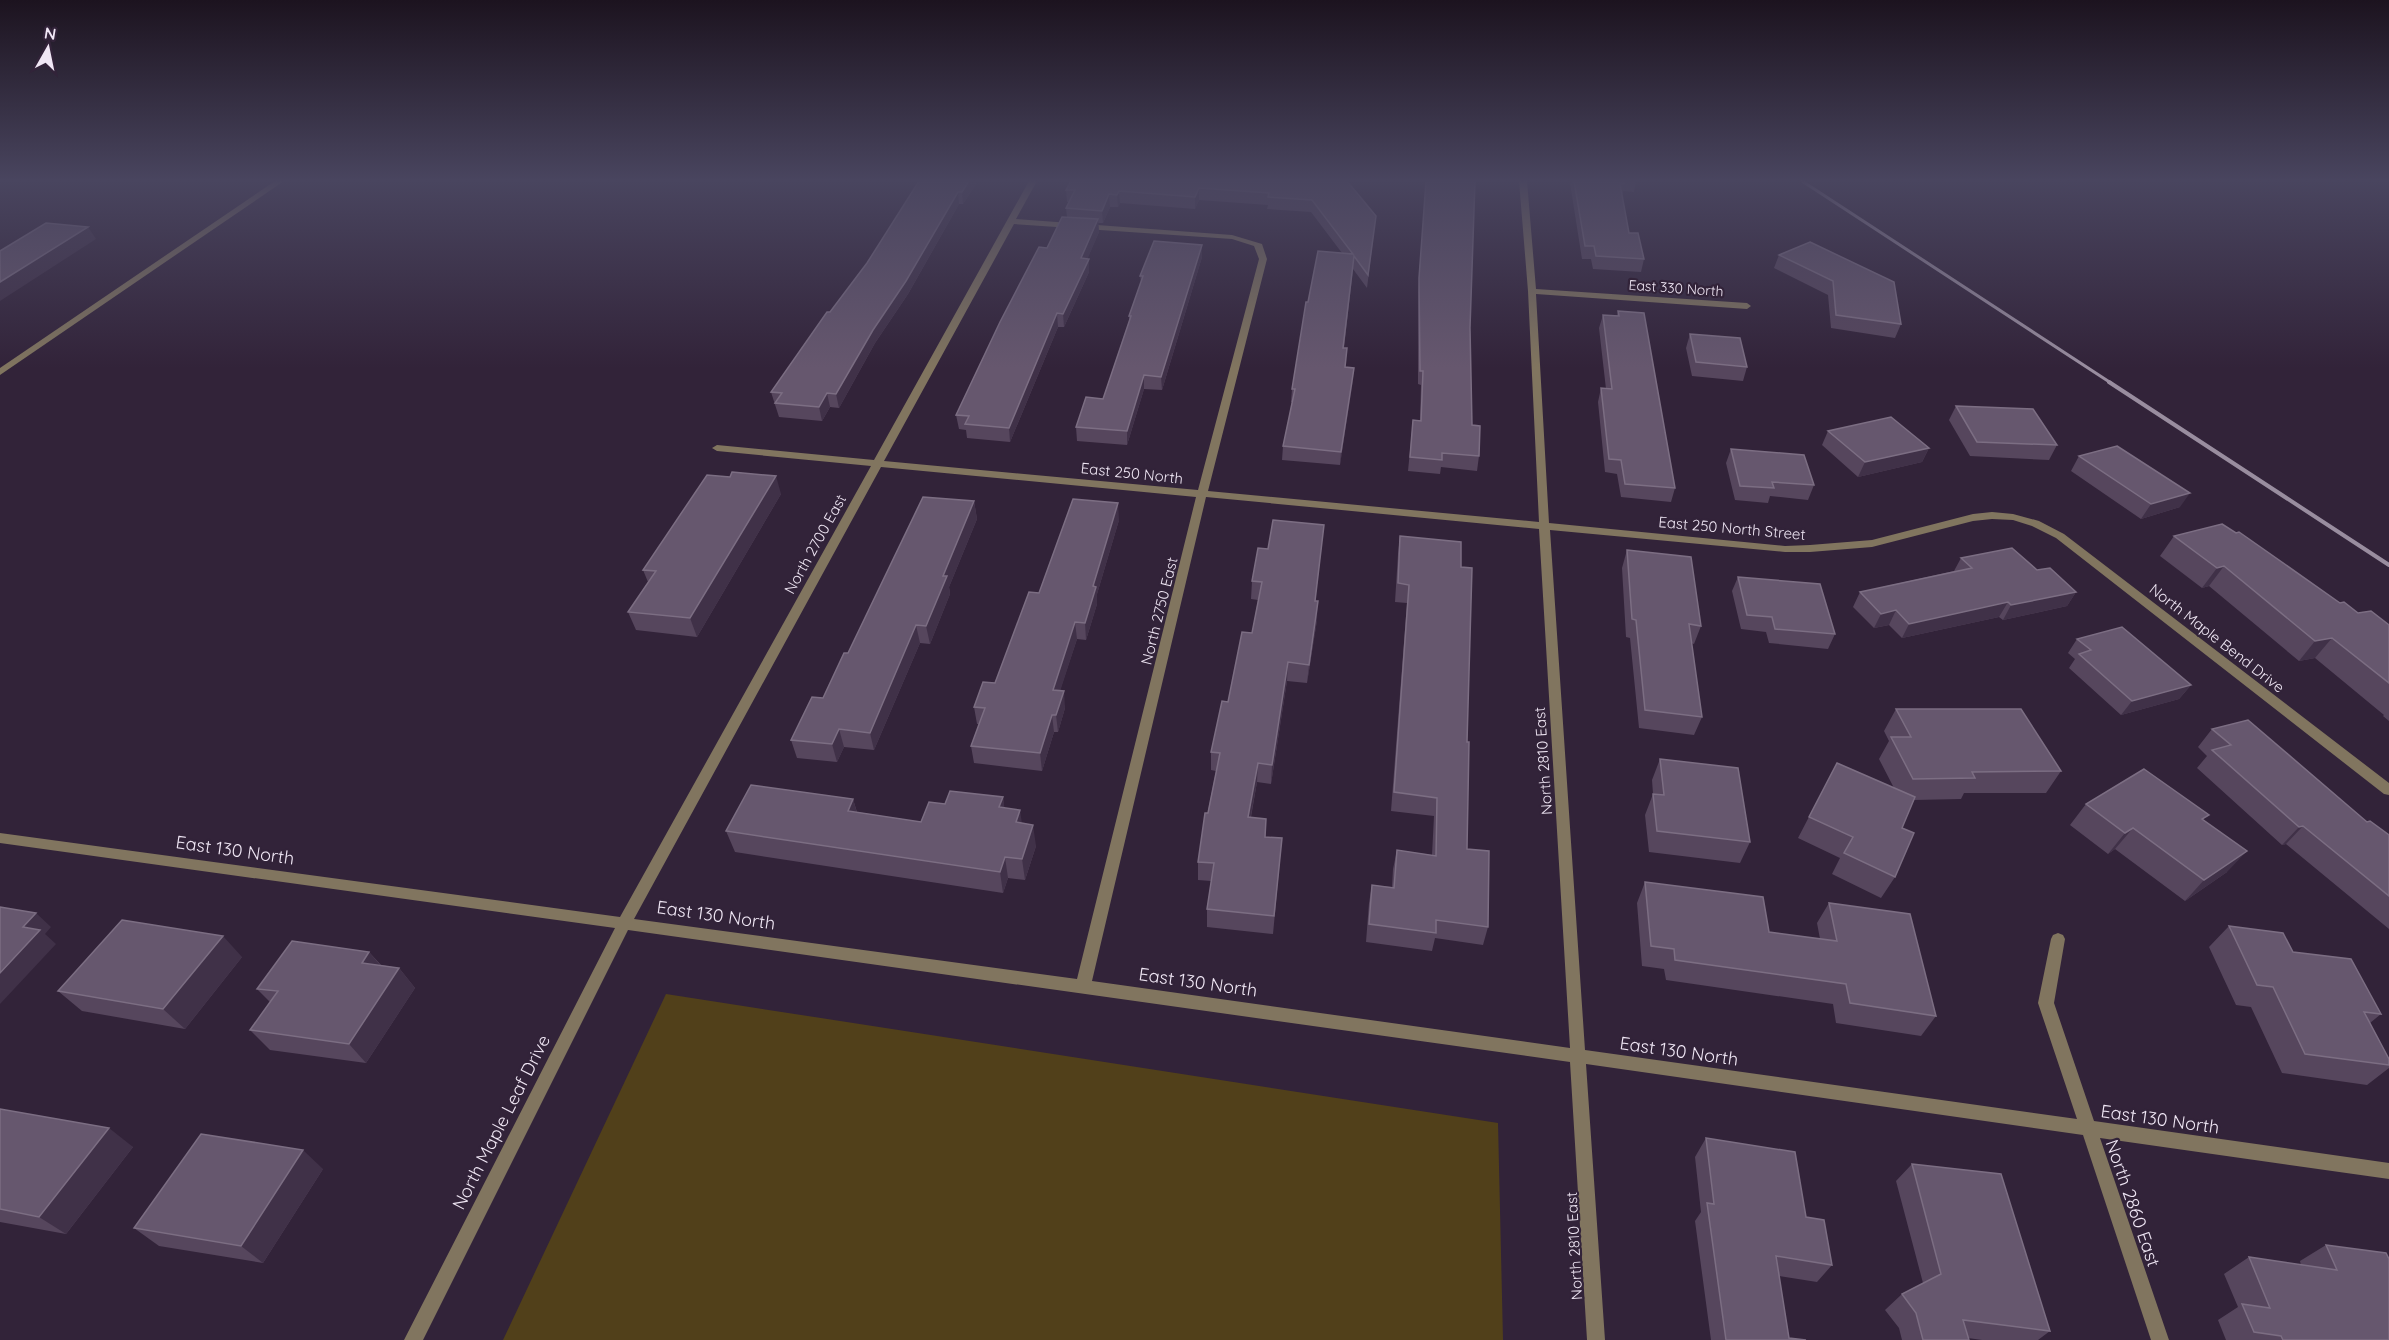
<svg xmlns="http://www.w3.org/2000/svg" width="2389" height="1340" font-family="Quicksand,sans-serif">
<style>
.green{fill:#51401a}
.lines{fill:none;stroke-linecap:round;stroke-linejoin:round}
.minor{fill:#81755f;fill-rule:evenodd}
.tertiary{fill:#81755f;fill-rule:evenodd}
.rail-far1{stroke:#998d9f;stroke-width:3}
.rail{stroke:#998d9f;stroke-width:4}
.wall{fill:#56465d}
.shaded-wall{fill:#403148}
.building{fill:#66576e;stroke:#7c6e83;stroke-width:1.5}
.labels{text-anchor:middle;dominant-baseline:central;stroke-width:4.5;stroke-linejoin:round;paint-order:stroke}
.far-street-label{font-size:14px;fill:#f0e7f5;stroke:#322339}
.street-label{font-size:15px;fill:#f0e7f5;stroke:#322339}
.near-street-label{font-size:18px;fill:#f0e7f5;stroke:#322339}
</style>
<rect width="100%" height="100%" fill="#322339"/>
<polygon class="green" points="666,994 1498,1123 1503,1340 503,1340"/>
<g class="lines">
<path class="minor" d="M1029,181H1037L1016,219L1232,235L1262,244L1267,259L1208,491L1539,522L1528,291L1519,181H1527L1536,289L1747,303L1751,306L1747,309L1536,294L1549,523L1785,546L1810,545L1872,540L1973,514L1992,512L2013,514L2039,521L2064,534L2389,783V795L2384,794L2056,538L2032,526L2013,520L1992,519L1973,521L1872,547L1810,552H1785L1550,530L1585,1050L2077,1119L2038,1003L2051,939L2053,935L2058,933L2063,935L2065,939L2054,1003L2094,1121L2389,1163V1179L2100,1138L2169,1340H2151L2083,1135L1586,1064L1605,1340H1587L1570,1062L628,930L423,1340H404L615,928L0,843V833L620,917L871,466L717,451L712,448L717,445L874,460ZM1014,224L1232,239L1254,246L1259,259L1198,490L884,461ZM881,467L1196,497L1077,979L634,919ZM1206,497L1539,529L1570,1048L1092,981Z"/>
<polygon class="tertiary" points="275,181 284,181 0,375 0,368"/>
<polyline class="rail-far1" points="1802,181 2111,383"/>
<polyline class="rail" points="2109,382 2389,565"/>
</g>
<g class="wall">
<polygon points="919,181 978,181 963,204 959,204 908,294 875,343 839,408 830,407 822,421 779,417 771,392 867,263"/>
<polygon points="1347,181 1376,216 1367,288 1353,269 1344,348 1345,367 1354,368 1340,465 1282,460 1283,446 1292,402 1291,402 1292,389 1308,302 1342,253 1311,212 1267,209 1268,205 1199,200 1195,209 1120,203 1118,207 1110,207 1103,223 1098,223 1099,232 1087,259 1089,259 1089,272 1064,327 1058,327 1010,442 967,438 966,430 959,429 956,415 1047,248 1067,217 1066,208 1069,202 1067,202 1066,190"/>
<polygon points="1426,181 1475,181 1470,328 1472,425 1479,456 1477,471 1441,467 1440,474 1408,471 1413,420 1420,420 1421,385 1418,384 1418,291"/>
<polygon points="1571,181 1636,181 1634,192 1623,191 1622,195 1629,233 1644,259 1641,272 1593,269 1591,259 1582,259 1570,183"/>
<polygon points="1810,242 1901,324 1895,338 1831,328 1828,295 1774,268 1779,255"/>
<polygon points="1202,257 1162,390 1144,389 1127,445 1077,441 1076,427 1103,399 1129,321 1129,316 1141,282 1140,276"/>
<polygon points="1618,311 1675,488 1671,502 1621,497 1617,474 1605,472 1598,402 1601,388 1606,389 1599,328 1603,315 1617,316"/>
<polygon points="1690,334 1747,367 1743,381 1692,376 1686,348"/>
<polygon points="1956,406 2057,445 2049,460 1970,456 1949,420"/>
<polygon points="1828,431 1929,448 1922,462 1858,477 1822,445"/>
<polygon points="1731,449 1814,485 1808,500 1770,496 1768,503 1735,500 1726,463"/>
<polygon points="2079,456 2180,507 2141,519 2071,471"/>
<polygon points="730,477 781,494 697,637 636,630 628,612 648,582 643,570"/>
<polygon points="974,501 977,519 949,587 950,594 930,644 920,643 874,750 844,747 837,762 797,758 791,740 823,698 848,653"/>
<polygon points="1119,520 1097,594 1097,604 1086,640 1077,639 1060,690 1065,708 1058,732 1054,732 1042,771 974,763 971,746 979,724 977,724 974,707 995,683 1039,593"/>
<polygon points="1400,536 1461,567 1467,742 1467,849 1488,927 1483,945 1435,938 1432,951 1366,942 1369,903 1372,885 1392,887 1393,869 1397,850 1432,855 1434,816 1391,811 1407,603 1395,602 1398,554"/>
<polygon points="2174,536 2340,603 2358,613 2389,625 2389,721 2383,716 2384,715 2315,658 2299,661 2209,586 2202,588 2160,556"/>
<polygon points="1322,544 1315,601 1317,620 1307,683 1287,681 1271,784 1257,782 1251,817 1265,837 1282,838 1273,934 1207,927 1207,909 1211,881 1198,880 1198,862 1216,771 1211,770 1211,752 1252,633 1258,600 1251,599 1252,581"/>
<polygon points="1627,550 1701,626 1694,644 1691,643 1702,717 1694,735 1639,728 1630,638 1626,637 1622,568"/>
<polygon points="1961,558 2037,570 2076,592 2067,606 2003,620 1999,617 1902,638 1889,625 1874,628 1853,607 1860,592 1954,571"/>
<polygon points="1738,577 1835,634 1828,649 1769,643 1766,632 1741,629 1732,591"/>
<polygon points="2077,639 2191,685 2179,699 2121,715 2069,668 2075,659 2068,653"/>
<polygon points="1896,709 2061,771 2046,793 1964,793 1961,799 1914,800 1902,828 1895,877 1881,898 1832,874 1840,858 1798,838 1837,763 1894,788 1879,759 1889,741 1884,731"/>
<polygon points="2212,729 2389,835 2389,929 2286,844 2282,845 2197,768 2207,756 2198,747"/>
<polygon points="1660,759 1750,842 1740,863 1649,852 1645,815 1653,794 1652,780"/>
<polygon points="1003,797 1004,808 1022,823 1036,846 1025,880 1008,878 1003,893 735,852 726,831 853,799 857,812 921,822 945,804"/>
<polygon points="2086,804 2205,821 2227,872 2185,901 2115,849 2108,854 2070,825"/>
<polygon points="1645,882 1769,932 1820,939 1817,923 1829,903 1936,1016 1921,1036 1836,1023 1833,1004 1666,980 1664,969 1642,966 1637,903"/>
<polygon points="2229,926 2293,952 2381,1014 2370,1023 2389,1059 2389,1068 2367,1085 2282,1073 2251,1007 2236,1005 2209,947"/>
<polygon points="369,952 381,965 399,968 415,988 366,1063 270,1050 250,1030 270,1002 257,989"/>
<polygon points="242,957 185,1029 82,1011 58,991"/>
<polygon points="0,1109 133,1147 66,1234 0,1222"/>
<polygon points="1706,1138 1806,1217 1832,1265 1817,1282 1779,1276 1789,1338 1806,1340 1711,1340 1695,1221 1701,1212 1695,1157"/>
<polygon points="1912,1164 2050,1331 2038,1340 1982,1340 1968,1338 1969,1340 1902,1340 1899,1328 1885,1310 1902,1294 1923,1283 1896,1181"/>
<polygon points="323,1169 263,1263 159,1246 134,1228"/>
<polygon points="2326,1245 2389,1340 2226,1340 2218,1320 2238,1307 2224,1274 2249,1257 2301,1265 2300,1261"/>
</g>
<g class="shaded-wall">
<polygon points="969,181 978,181 963,204 962,192"/>
<polygon points="1199,188 1199,200 1195,209 1195,197"/>
<polygon points="1119,191 1120,203 1118,207 1117,195"/>
<polygon points="958,192 959,204 908,294 875,343 839,408 836,394 873,330"/>
<polygon points="1109,194 1110,207 1103,223 1102,211"/>
<polygon points="1098,219 1099,232 1082,272 1081,258"/>
<polygon points="88,227 96,239 0,301 0,282"/>
<polygon points="1202,245 1202,257 1162,390 1161,377"/>
<polygon points="1089,259 1089,272 1064,327 1063,314"/>
<polygon points="1057,313 1058,327 1010,442 1009,428"/>
<polygon points="1354,368 1353,381 1340,465 1341,452"/>
<polygon points="1144,375 1144,389 1127,445 1127,431"/>
<polygon points="827,393 830,407 822,421 819,407"/>
<polygon points="1929,448 1922,462 1858,477 1865,462"/>
<polygon points="776,476 781,494 697,637 690,618"/>
<polygon points="2190,493 2180,507 2141,519 2151,504"/>
<polygon points="974,501 977,519 949,587 950,594 930,644 926,626 943,576"/>
<polygon points="1118,503 1119,520 1097,594 1097,604 1086,640 1085,623 1093,586"/>
<polygon points="2224,566 2209,586 2202,588 2217,568"/>
<polygon points="2076,592 2067,606 2003,620 2011,605"/>
<polygon points="1318,601 1317,620 1307,683 1309,665"/>
<polygon points="2008,602 1999,617 1902,638 1909,624"/>
<polygon points="1896,610 1889,625 1874,628 1881,614"/>
<polygon points="1075,622 1077,639 1055,707 1053,690"/>
<polygon points="916,625 920,643 874,750 870,733"/>
<polygon points="2332,638 2315,658 2299,661 2315,641"/>
<polygon points="1288,662 1287,681 1271,784 1272,765"/>
<polygon points="2191,685 2179,699 2121,715 2132,701"/>
<polygon points="1064,691 1065,708 1058,732 1056,715"/>
<polygon points="1052,715 1054,732 1042,771 1040,753"/>
<polygon points="839,729 844,747 837,762 832,744"/>
<polygon points="1258,763 1257,782 1247,836 1248,817"/>
<polygon points="1003,797 1006,819 999,807"/>
<polygon points="853,799 859,820 848,811"/>
<polygon points="1020,810 1023,831 1016,822"/>
<polygon points="1033,825 1036,846 1025,880 1022,859"/>
<polygon points="2303,826 2286,844 2282,845 2299,827"/>
<polygon points="2133,828 2115,849 2108,854 2125,833"/>
<polygon points="2247,851 2227,872 2185,901 2204,880"/>
<polygon points="1005,857 1008,878 1003,893 1000,872"/>
<polygon points="36,913 51,927 45,934 56,944 0,1004 0,973 23,927"/>
<polygon points="223,936 242,957 185,1029 163,1009"/>
<polygon points="369,952 386,972 362,963"/>
<polygon points="399,968 415,988 366,1063 349,1044"/>
<polygon points="109,1128 133,1147 66,1234 39,1217"/>
<polygon points="303,1150 323,1169 263,1263 241,1246"/>
</g>
<g class="building">
<polygon points="919,181 969,181 962,192 958,192 906,281 873,330 836,394 827,393 819,407 775,403 782,393 771,392 827,312 830,312 867,263"/>
<polygon points="1071,181 1347,181 1376,216 1368,275 1354,256 1343,348 1347,348 1345,367 1354,368 1341,452 1283,446 1295,389 1292,389 1306,302 1308,302 1318,251 1353,254 1312,200 1268,197 1269,193 1199,188 1195,197 1119,191 1117,195 1109,194 1102,211 1066,208 1075,190 1066,190"/>
<polygon points="1426,181 1475,181 1470,328 1472,425 1480,426 1479,456 1442,453 1442,460 1410,457 1413,420 1421,421 1423,371 1420,371 1419,278"/>
<polygon points="1574,181 1624,181 1624,184 1620,184 1629,233 1638,233 1644,259 1596,256 1594,246 1585,246"/>
<polygon points="1062,217 1098,219 1081,258 1089,259 1063,314 1057,313 1009,428 965,424 969,416 956,415 1000,322 1039,247 1047,248"/>
<polygon points="46,223 88,227 0,282 0,251"/>
<polygon points="1154,241 1202,245 1161,377 1144,375 1127,431 1076,427 1086,397 1103,399 1131,316 1129,316 1143,276 1140,276"/>
<polygon points="1810,242 1894,282 1901,324 1836,315 1833,281 1779,255"/>
<polygon points="1618,311 1644,313 1675,488 1625,484 1621,460 1609,459 1601,388 1612,389 1603,315 1619,316"/>
<polygon points="1690,334 1740,338 1747,367 1696,362"/>
<polygon points="1956,406 2033,409 2057,445 1977,442"/>
<polygon points="1891,417 1929,448 1865,462 1828,431"/>
<polygon points="2117,446 2190,493 2151,504 2079,456"/>
<polygon points="1731,449 1804,455 1814,485 1772,482 1774,488 1740,486"/>
<polygon points="732,472 776,476 690,618 628,612 656,571 643,570 707,475 730,477"/>
<polygon points="923,497 974,501 943,576 947,576 926,626 916,625 870,733 839,729 832,744 791,740 812,697 823,698 844,653 848,653"/>
<polygon points="1073,499 1118,503 1093,586 1096,587 1085,623 1075,622 1053,690 1064,691 1056,715 1052,715 1040,753 971,746 985,708 974,707 983,682 995,683 1029,592 1039,593"/>
<polygon points="1273,520 1324,525 1315,601 1318,601 1309,665 1288,662 1272,765 1258,763 1248,817 1266,819 1265,837 1282,838 1274,916 1207,909 1214,863 1198,862 1205,813 1208,813 1220,753 1211,752 1222,701 1228,702 1242,632 1252,633 1262,582 1252,581 1258,548 1268,549"/>
<polygon points="2222,524 2236,533 2239,532 2340,603 2344,602 2358,613 2371,611 2389,625 2389,683 2332,638 2315,641 2224,566 2217,568 2174,536"/>
<polygon points="1400,536 1461,542 1461,567 1472,568 1467,742 1469,742 1467,849 1489,851 1488,927 1436,920 1436,933 1369,924 1372,885 1394,888 1397,850 1436,856 1437,798 1394,792 1409,585 1398,583"/>
<polygon points="2012,548 2037,570 2050,568 2076,592 2011,605 2008,602 1909,624 1896,610 1881,614 1860,592 1972,568 1961,558"/>
<polygon points="1627,550 1691,557 1701,626 1689,624 1702,717 1645,710 1636,620 1632,619"/>
<polygon points="1738,577 1820,584 1835,634 1775,629 1772,617 1747,615"/>
<polygon points="2122,627 2191,685 2132,701 2079,654 2091,650 2077,639"/>
<polygon points="1896,709 2021,709 2061,771 1972,772 1975,778 1913,779 1891,737 1911,737"/>
<polygon points="2248,720 2367,822 2370,821 2389,835 2389,896 2303,826 2299,827 2212,750 2231,745 2212,729"/>
<polygon points="1660,759 1738,768 1750,842 1657,831 1653,794 1664,795"/>
<polygon points="1837,763 1915,797 1902,828 1914,833 1895,877 1844,853 1853,837 1809,817"/>
<polygon points="2144,769 2209,815 2202,819 2247,851 2204,880 2133,828 2125,833 2086,804"/>
<polygon points="751,785 853,799 848,811 921,822 929,802 945,804 950,791 1003,797 999,807 1020,810 1016,822 1033,825 1022,859 1005,857 1000,872 726,831"/>
<polygon points="1645,882 1763,897 1769,932 1837,941 1829,903 1910,914 1936,1016 1850,1003 1846,984 1675,960 1674,949 1651,946"/>
<polygon points="0,907 36,913 23,927 40,930 0,973"/>
<polygon points="122,920 223,936 163,1009 58,991"/>
<polygon points="2229,926 2283,933 2293,952 2351,959 2381,1014 2364,1012 2389,1059 2389,1065 2305,1054 2273,987 2257,985"/>
<polygon points="292,941 369,952 362,963 399,968 349,1044 250,1030 278,991 257,989"/>
<polygon points="0,1109 109,1128 39,1217 0,1209"/>
<polygon points="201,1134 303,1150 241,1246 134,1228"/>
<polygon points="1706,1138 1795,1152 1806,1217 1824,1220 1832,1265 1776,1256 1789,1338 1806,1340 1726,1340 1707,1203 1714,1204"/>
<polygon points="1912,1164 2001,1174 2050,1331 1963,1320 1969,1340 1923,1340 1916,1313 1902,1294 1941,1274"/>
<polygon points="2326,1245 2386,1253 2389,1259 2389,1340 2283,1340 2281,1336 2254,1332 2242,1304 2270,1308 2249,1257 2337,1270"/>
</g>
<linearGradient id="sky" x2="0" y2="1"><stop stop-color="#1c131f"/><stop offset="0.49" stop-color="#49455f"/><stop offset="1" stop-color="#49455f" stop-opacity="0"/></linearGradient>
<rect width="2389" height="368" fill="url(#sky)"/>
<g class="labels">
<g class="far-street-label">
<text transform="translate(1676 288) rotate(4)">East 330 North</text>
</g>
<g class="street-label">
<text transform="translate(1132 473) rotate(6)">East 250 North</text>
<text transform="translate(1732 528) rotate(5)">East 250 North Street</text>
<text transform="translate(815 544) rotate(-61)">North 2700 East</text>
<text transform="translate(1159 611) rotate(-76)">North 2750 East</text>
<text transform="translate(2217 638) rotate(38)">North Maple Bend Drive</text>
<text transform="translate(1543 761) rotate(-94)">North 2810 East</text>
<text transform="translate(1574 1246) rotate(-93)">North 2810 East</text>
</g>
<g class="near-street-label">
<text transform="translate(235 850) rotate(8)">East 130 North</text>
<text transform="translate(716 915) rotate(8)">East 130 North</text>
<text transform="translate(1198 982) rotate(8)">East 130 North</text>
<text transform="translate(1679 1051) rotate(8)">East 130 North</text>
<text transform="translate(2160 1119) rotate(8)">East 130 North</text>
<text transform="translate(501 1122) rotate(-63)">North Maple Leaf Drive</text>
<text transform="translate(2133 1203) rotate(71)">North 2860 East</text>
</g>
</g>
<g transform="translate(48 48) rotate(9)" stroke="#322339" stroke-width="4.5" paint-order="stroke">
<path d="M0-4.5L10 22L0 15L-10 22Z" fill="#f0e7f5"/>
<text y="-9" font-size="16" font-weight="bold" text-anchor="middle" fill="#f0e7f5">N</text>
</g>
</svg>
